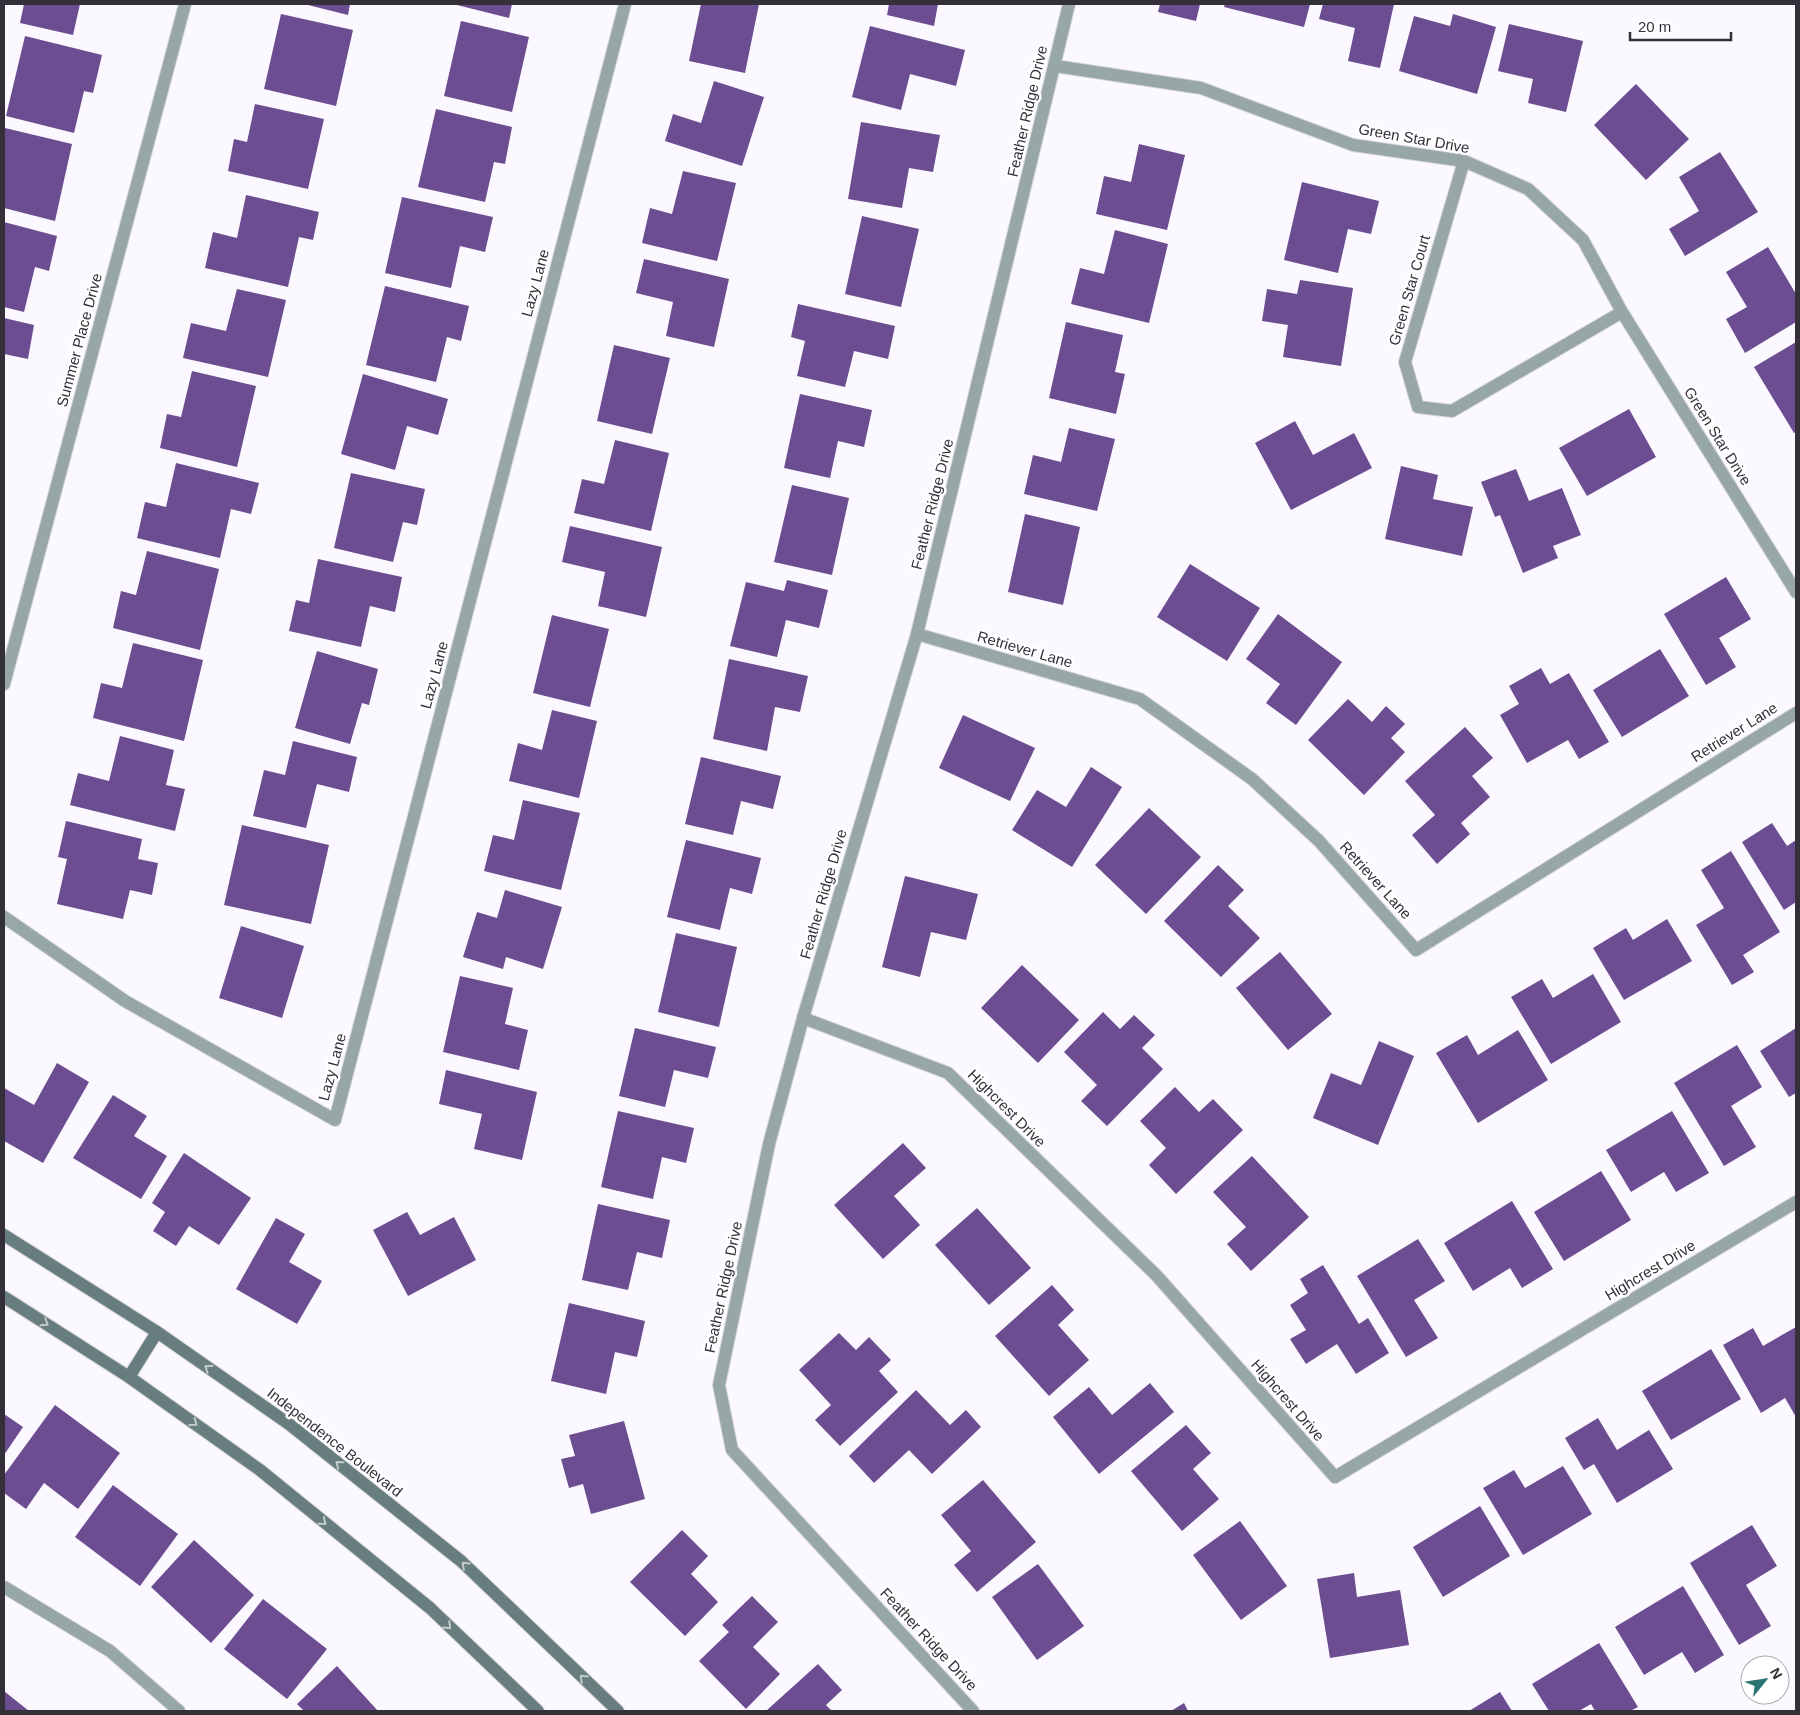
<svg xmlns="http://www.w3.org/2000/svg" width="1800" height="1715" font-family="Arial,sans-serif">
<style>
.building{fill:#6d4d91}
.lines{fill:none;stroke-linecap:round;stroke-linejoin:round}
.street-casing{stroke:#d7d5dc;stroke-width:14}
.secondary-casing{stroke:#d7d5dc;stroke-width:14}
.street{stroke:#97a6a6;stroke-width:12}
.secondary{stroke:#687e7e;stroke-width:12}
.oneway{stroke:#c3cbcb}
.labels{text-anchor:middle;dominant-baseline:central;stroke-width:5;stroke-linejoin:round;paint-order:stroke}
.street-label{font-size:15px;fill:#34303a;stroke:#fff}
</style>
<rect width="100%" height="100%" fill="#fbf9ff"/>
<g class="building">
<polygon points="24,4 80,4 73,35 20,23"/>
<polygon points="304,4 350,4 348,15"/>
<polygon points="453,4 512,4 509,18"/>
<polygon points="701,4 759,4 745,73 689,61"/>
<polygon points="889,4 938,4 934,26 887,15"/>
<polygon points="1160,4 1200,4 1196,21 1158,12"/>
<polygon points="1225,4 1310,4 1304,27 1224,7"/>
<polygon points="1323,4 1394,4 1380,68 1348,61 1355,28 1319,19"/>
<polygon points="281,14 353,30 336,106 264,89"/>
<polygon points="1453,14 1496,27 1477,94 1399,71 1414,16 1450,26"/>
<polygon points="461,21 529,37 512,112 444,96"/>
<polygon points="1509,24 1583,41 1566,112 1528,103 1533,79 1498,71"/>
<polygon points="870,26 965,50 956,86 910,74 901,110 852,97"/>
<polygon points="25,36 102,55 93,93 84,91 74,133 6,116"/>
<polygon points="714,81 764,97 742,166 665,141 673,114 701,123"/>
<polygon points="1636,84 1689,139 1646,180 1594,125"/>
<polygon points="255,104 324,119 308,189 228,171 234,139 247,142"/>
<polygon points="436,109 512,127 505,164 494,162 485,202 418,187"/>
<polygon points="861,122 940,135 933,172 909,168 902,208 848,199"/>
<polygon points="5,128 72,144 55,221 4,208"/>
<polygon points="1139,144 1185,155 1167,230 1096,214 1104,176 1131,182"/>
<polygon points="1720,152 1758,212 1685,256 1669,229 1699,211 1679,177"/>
<polygon points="683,171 736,183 717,261 642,243 650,208 672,214"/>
<polygon points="1302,182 1379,201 1371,234 1348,229 1338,273 1284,260"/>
<polygon points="246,195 319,212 313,240 299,237 288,287 205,268 213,232 237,238"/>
<polygon points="402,197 493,217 485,252 460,246 451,288 385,273"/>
<polygon points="862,216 919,229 901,307 845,294"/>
<polygon points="4,222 57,236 49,271 35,267 24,312 4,307"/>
<polygon points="1115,230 1168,244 1149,323 1071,304 1080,268 1104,274"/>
<polygon points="1768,247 1796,294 1796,322 1745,353 1726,319 1747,307 1726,272"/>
<polygon points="644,259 729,279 714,347 666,336 673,302 636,293"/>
<polygon points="1300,280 1353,288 1341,366 1283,357 1288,325 1262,321 1267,289 1297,294"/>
<polygon points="385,286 469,306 461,341 447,337 436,382 366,365"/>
<polygon points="237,289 286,300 268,377 183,358 191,323 226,331"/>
<polygon points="798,304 895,326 888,359 854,351 845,387 797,376 805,341 791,337"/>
<polygon points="4,318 34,325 28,359 4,354"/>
<polygon points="1066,322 1123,335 1115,372 1125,374 1116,414 1049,398"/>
<polygon points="1796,342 1796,432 1794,433 1754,367"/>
<polygon points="614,345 670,358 652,434 597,421"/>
<polygon points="192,371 256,386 237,467 160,448 167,414 181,417"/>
<polygon points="363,374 448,399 438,435 407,426 395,470 341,454"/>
<polygon points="800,394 872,410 864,447 838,441 830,478 784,468"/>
<polygon points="1629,409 1656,457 1587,496 1559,448"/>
<polygon points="1295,421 1313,455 1354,433 1372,468 1291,510 1255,443"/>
<polygon points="1069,428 1115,439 1097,511 1024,494 1033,455 1061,462"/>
<polygon points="615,440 669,453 651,531 574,513 582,479 604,484"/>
<polygon points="176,463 259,483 251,514 231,509 220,558 137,538 145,502 166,507"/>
<polygon points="1401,466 1438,475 1433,499 1473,507 1462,556 1385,539"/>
<polygon points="1516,469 1529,501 1562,488 1581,535 1553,546 1558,558 1523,573 1500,515 1495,517 1481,482"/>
<polygon points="351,473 425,489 417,525 403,522 393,562 334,548"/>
<polygon points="792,485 849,498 832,575 774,562"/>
<polygon points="1025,514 1080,527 1063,605 1008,592"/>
<polygon points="570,526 662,547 646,617 598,606 605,572 562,562"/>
<polygon points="147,551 219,569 200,650 113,628 121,591 136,595"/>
<polygon points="318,559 402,577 395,612 370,606 361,647 289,631 296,600 309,603"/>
<polygon points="1190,564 1260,608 1227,661 1157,617"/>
<polygon points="1726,577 1751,619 1719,638 1736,667 1706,685 1664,614"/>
<polygon points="787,580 828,590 819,628 786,620 777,657 730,646 746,582 784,591"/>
<polygon points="1278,614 1342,662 1296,725 1266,703 1280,684 1246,659"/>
<polygon points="552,615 609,629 590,707 533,693"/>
<polygon points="133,643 203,660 184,741 93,718 101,683 122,688"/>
<polygon points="1660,649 1689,696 1622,737 1593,690"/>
<polygon points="317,651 378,669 369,705 362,703 350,744 295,728"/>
<polygon points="729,659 808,676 800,712 775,707 767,751 713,739"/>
<polygon points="1541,668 1550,684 1569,673 1609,742 1579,759 1568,740 1527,763 1500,715 1519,704 1509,686"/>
<polygon points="1348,699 1372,722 1386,706 1405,724 1391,738 1405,752 1364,795 1308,740"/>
<polygon points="552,710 597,721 579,798 509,781 518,743 542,750"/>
<polygon points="963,715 1035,748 1010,801 939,768"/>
<polygon points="1465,727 1493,758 1472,776 1490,797 1461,823 1470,834 1437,864 1412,835 1435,815 1405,781"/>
<polygon points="120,736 174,750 166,785 185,789 175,831 70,805 78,773 109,781"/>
<polygon points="293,741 357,757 349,792 317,784 306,828 253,816 264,770 285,775"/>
<polygon points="701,757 781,776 773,809 741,801 733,835 685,824"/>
<polygon points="1091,767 1122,787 1072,867 1012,830 1037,790 1066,807"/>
<polygon points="523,800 580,813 561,890 484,871 493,835 514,840"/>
<polygon points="1149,808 1201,857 1146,914 1095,865"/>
<polygon points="66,821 142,839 138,859 158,863 152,895 130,890 123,919 57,904 67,859 58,857"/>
<polygon points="1772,823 1787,846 1796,840 1796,902 1784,910 1742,842"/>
<polygon points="242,825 329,845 311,924 224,905"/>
<polygon points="686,840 761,858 752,894 730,888 720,930 667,917"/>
<polygon points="1731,851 1780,932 1743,955 1754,972 1732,985 1696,925 1724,908 1701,870"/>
<polygon points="1218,865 1244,890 1228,906 1260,938 1221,977 1164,921"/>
<polygon points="905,876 978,894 966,940 931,932 920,977 882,967"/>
<polygon points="505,890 562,907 543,969 506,957 503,969 463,957 477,912 497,918"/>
<polygon points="1667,919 1692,961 1624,1000 1593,948 1626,928 1633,940"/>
<polygon points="241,926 304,946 282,1018 219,998"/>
<polygon points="676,933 737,947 719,1027 658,1012"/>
<polygon points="1280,952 1332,1014 1288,1050 1236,988"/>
<polygon points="1022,965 1079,1020 1038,1063 981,1008"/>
<polygon points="1593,974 1621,1022 1551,1064 1511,997 1542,979 1553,998"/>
<polygon points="460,976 513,988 505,1024 528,1030 519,1070 443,1052"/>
<polygon points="1103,1012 1120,1029 1134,1015 1155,1035 1142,1048 1163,1069 1107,1126 1081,1101 1097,1085 1064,1052"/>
<polygon points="635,1028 716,1047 708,1078 674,1070 665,1107 619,1096"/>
<polygon points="1796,1028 1796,1093 1789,1097 1760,1051"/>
<polygon points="1518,1030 1548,1080 1478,1123 1436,1053 1467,1035 1478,1055"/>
<polygon points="1379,1041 1414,1056 1378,1145 1313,1118 1331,1073 1361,1085"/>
<polygon points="1737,1045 1762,1087 1731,1106 1756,1147 1724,1166 1674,1083"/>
<polygon points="57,1063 89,1082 43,1163 4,1141 4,1088 34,1105"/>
<polygon points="446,1070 537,1092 522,1160 474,1149 482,1114 439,1104"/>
<polygon points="1175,1087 1199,1112 1213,1099 1243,1130 1176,1194 1149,1165 1166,1148 1140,1121"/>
<polygon points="113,1095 147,1116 134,1136 167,1156 141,1199 73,1158"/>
<polygon points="618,1111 694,1128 686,1163 662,1157 653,1199 601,1187"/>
<polygon points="1672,1111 1709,1173 1676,1192 1664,1172 1631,1192 1606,1150"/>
<polygon points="903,1143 926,1168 894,1196 920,1225 883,1259 834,1205"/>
<polygon points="184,1153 251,1198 219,1245 189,1226 176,1246 153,1231 165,1212 152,1203"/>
<polygon points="1252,1156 1309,1217 1251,1271 1227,1244 1246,1227 1213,1192"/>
<polygon points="1601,1171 1631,1220 1564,1261 1534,1212"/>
<polygon points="1512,1201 1553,1269 1522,1288 1510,1268 1473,1291 1444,1243"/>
<polygon points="598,1204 670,1220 662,1258 637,1252 628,1290 582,1280"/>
<polygon points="977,1208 1031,1268 989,1305 935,1245"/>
<polygon points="407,1212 420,1235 454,1217 476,1260 408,1296 373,1230"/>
<polygon points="276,1218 305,1234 289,1262 322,1281 297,1324 236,1289"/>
<polygon points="1418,1239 1445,1281 1414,1300 1438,1338 1406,1357 1357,1276"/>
<polygon points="1323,1265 1359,1324 1368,1318 1389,1353 1356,1374 1337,1344 1306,1364 1290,1339 1306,1330 1290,1305 1308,1293 1300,1279"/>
<polygon points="1052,1285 1074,1310 1058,1325 1089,1360 1049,1396 995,1336"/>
<polygon points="569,1303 645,1321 637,1357 615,1352 606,1394 551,1381"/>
<polygon points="1796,1327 1796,1417 1785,1398 1761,1413 1723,1345 1753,1328 1763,1346"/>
<polygon points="839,1333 856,1350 869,1337 891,1360 879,1371 898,1392 840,1446 815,1420 831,1405 799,1370"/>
<polygon points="1711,1349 1741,1399 1671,1440 1642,1391"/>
<polygon points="1150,1383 1174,1412 1099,1474 1053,1417 1089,1387 1112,1415"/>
<polygon points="916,1390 950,1425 966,1410 981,1427 932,1474 909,1450 874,1483 849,1456"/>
<polygon points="55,1405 120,1453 78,1509 44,1483 26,1509 4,1493 4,1475"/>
<polygon points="4,1414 23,1427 4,1455"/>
<polygon points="1598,1418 1617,1450 1649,1430 1673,1469 1617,1503 1594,1464 1584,1470 1565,1438"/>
<polygon points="624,1421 645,1499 591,1514 583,1484 569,1488 561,1459 575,1456 569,1435"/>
<polygon points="1186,1425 1211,1453 1193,1469 1219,1499 1182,1531 1131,1471"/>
<polygon points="1563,1466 1592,1514 1523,1555 1483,1488 1514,1470 1525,1488"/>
<polygon points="983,1480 1036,1542 977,1592 954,1565 971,1551 941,1515"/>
<polygon points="113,1485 178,1534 140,1586 75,1537"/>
<polygon points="1480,1506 1510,1556 1443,1597 1413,1547"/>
<polygon points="1240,1521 1287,1586 1241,1620 1193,1555"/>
<polygon points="1752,1525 1777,1566 1746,1585 1771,1626 1739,1645 1690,1563"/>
<polygon points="682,1530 708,1556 691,1574 718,1602 685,1636 630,1582"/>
<polygon points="194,1540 254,1595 211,1643 151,1587"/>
<polygon points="1038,1564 1084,1626 1037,1660 992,1597"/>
<polygon points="1354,1573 1357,1597 1400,1590 1409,1645 1330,1658 1317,1579"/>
<polygon points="1683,1586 1724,1655 1695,1673 1682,1652 1644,1675 1615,1627"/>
<polygon points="752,1596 778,1622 753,1647 780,1674 746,1709 699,1661 729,1632 722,1625"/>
<polygon points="263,1599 327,1649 287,1699 224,1649"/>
<polygon points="1599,1643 1638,1707 1630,1711 1595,1711 1591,1704 1579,1711 1549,1711 1532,1684"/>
<polygon points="818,1664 842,1690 826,1705 832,1711 766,1711"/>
<polygon points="337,1666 378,1711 304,1711 297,1704"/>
<polygon points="4,1691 29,1711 4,1711"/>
<polygon points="1500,1692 1512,1711 1469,1711"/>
<polygon points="1184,1703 1188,1711 1171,1711"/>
</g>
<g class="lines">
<g class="street-casing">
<g id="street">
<polyline points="1055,66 1201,88 1353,145 1464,161 1528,189 1583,240 1622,312 1796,592"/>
<polyline points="1464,161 1405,362 1418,407 1452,411 1622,312"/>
<polyline points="917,634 1140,699 1252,779 1319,841 1416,950 1796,713"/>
<polyline points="4,684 185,4"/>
<polyline points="4,917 125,1001 335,1120 625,4"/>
<polyline points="803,1018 948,1073 1157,1276 1335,1477 1796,1202"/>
<polyline points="4,1587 110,1651 179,1711"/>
<polyline points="973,1711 732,1450 719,1385 769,1144 803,1018 917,634 1069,4"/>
</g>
</g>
<g class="secondary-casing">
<g id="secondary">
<polyline points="4,1235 157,1332 289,1424 461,1561 618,1711"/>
<polyline points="4,1297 129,1377 260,1470 430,1608 538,1711"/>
<polyline points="129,1377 157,1332"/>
</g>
</g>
<use href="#street" class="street"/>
<use href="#secondary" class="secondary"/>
</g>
<defs><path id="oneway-chevron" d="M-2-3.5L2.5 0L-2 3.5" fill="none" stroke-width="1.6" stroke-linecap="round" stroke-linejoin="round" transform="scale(1.25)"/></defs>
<g class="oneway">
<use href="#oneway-chevron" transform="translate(45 1323) rotate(33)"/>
<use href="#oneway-chevron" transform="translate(208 1368) rotate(-145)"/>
<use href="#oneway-chevron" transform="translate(194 1423) rotate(36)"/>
<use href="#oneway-chevron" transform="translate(339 1464) rotate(-141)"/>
<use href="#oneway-chevron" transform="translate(323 1522) rotate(39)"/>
<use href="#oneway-chevron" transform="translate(465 1565) rotate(-137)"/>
<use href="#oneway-chevron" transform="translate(448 1626) rotate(44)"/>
<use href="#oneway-chevron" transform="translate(583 1678) rotate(-136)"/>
</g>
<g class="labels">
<g class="street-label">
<text transform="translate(1027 111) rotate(-77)">Feather Ridge Drive</text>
<text transform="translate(1414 138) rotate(10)">Green Star Drive</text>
<text transform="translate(535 283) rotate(-75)">Lazy Lane</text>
<text transform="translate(1409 290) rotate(-74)">Green Star Court</text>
<text transform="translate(79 340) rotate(-75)">Summer Place Drive</text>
<text transform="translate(1718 436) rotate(58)">Green Star Drive</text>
<text transform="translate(932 504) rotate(-76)">Feather Ridge Drive</text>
<text transform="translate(1025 649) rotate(16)">Retriever Lane</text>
<text transform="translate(434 675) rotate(-75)">Lazy Lane</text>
<text transform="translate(1734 732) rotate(-32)">Retriever Lane</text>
<text transform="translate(1376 880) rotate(48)">Retriever Lane</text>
<text transform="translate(823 894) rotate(-74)">Feather Ridge Drive</text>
<text transform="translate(332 1067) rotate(-75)">Lazy Lane</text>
<text transform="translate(1007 1108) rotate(45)">Highcrest Drive</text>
<text transform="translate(1650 1270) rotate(-31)">Highcrest Drive</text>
<text transform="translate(723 1287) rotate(-78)">Feather Ridge Drive</text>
<text transform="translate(1288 1400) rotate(49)">Highcrest Drive</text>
<text transform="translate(335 1442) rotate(38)">Independence Boulevard</text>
<text transform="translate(929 1639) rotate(47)">Feather Ridge Drive</text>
</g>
</g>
<rect width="1800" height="1715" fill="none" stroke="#34303a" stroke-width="10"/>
<g transform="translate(1765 1680) rotate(60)"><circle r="24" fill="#ffffff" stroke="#aeacb0"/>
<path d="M0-4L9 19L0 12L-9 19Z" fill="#2a7473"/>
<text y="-8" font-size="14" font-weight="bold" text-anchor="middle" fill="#34303a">N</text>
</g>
<path d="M1630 32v8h101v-8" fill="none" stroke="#34303a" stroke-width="2.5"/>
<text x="1638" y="32" font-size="15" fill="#34303a" stroke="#ffffff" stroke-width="4" paint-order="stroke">20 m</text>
</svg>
